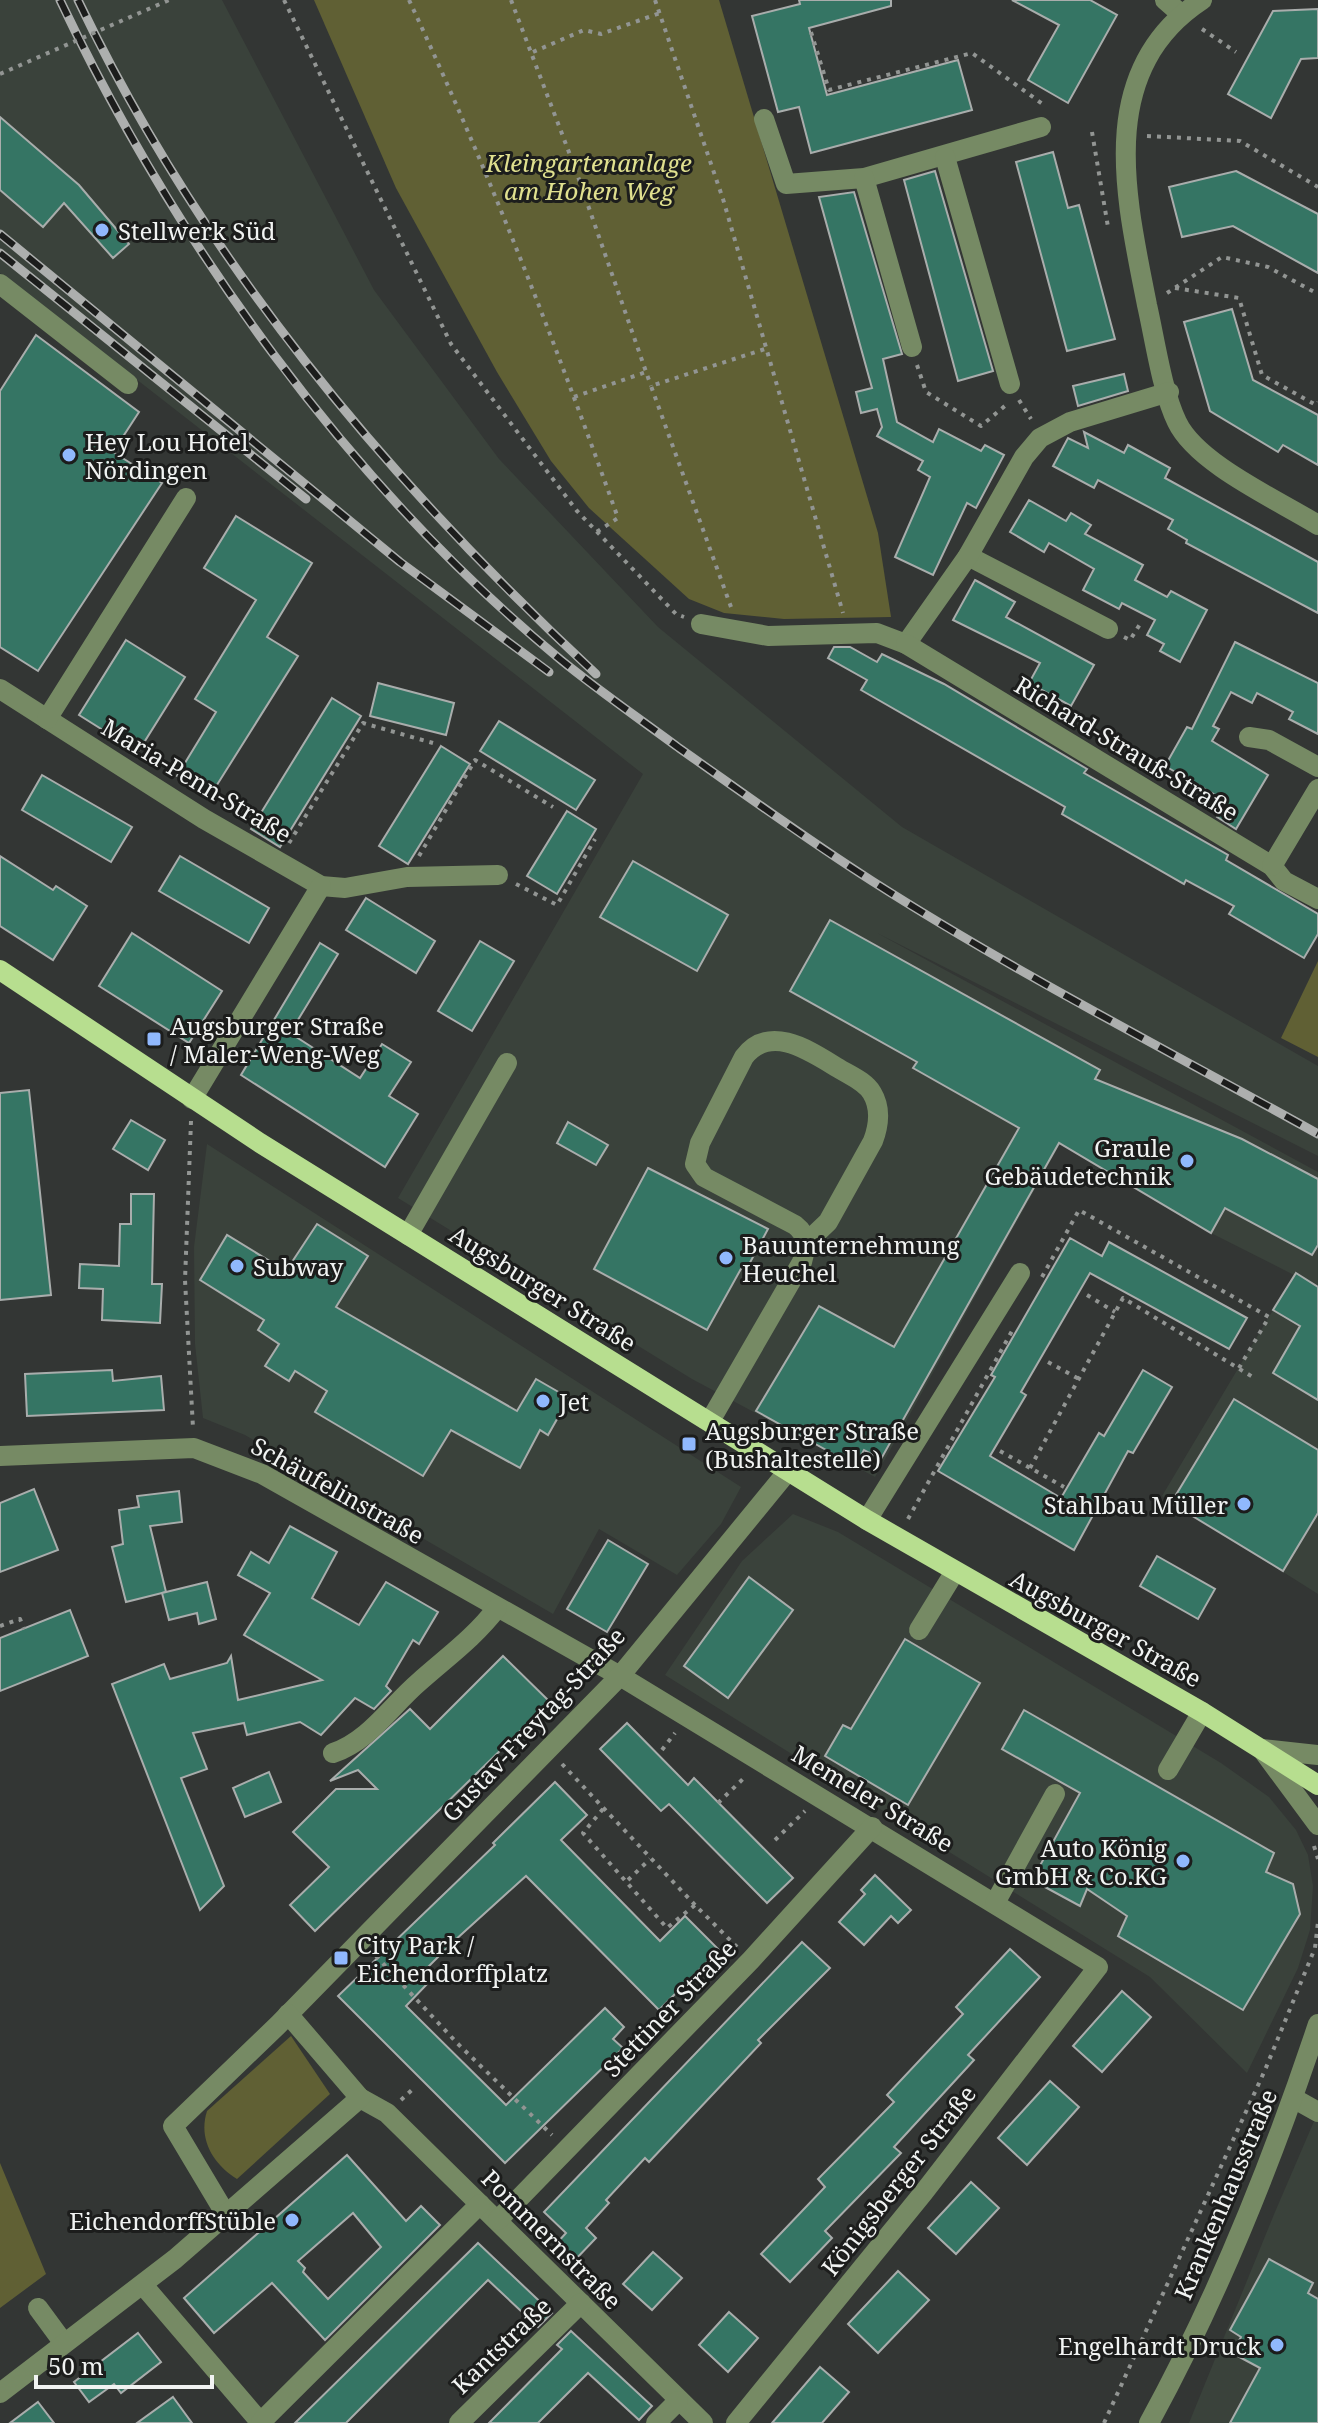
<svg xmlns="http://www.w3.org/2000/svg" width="1318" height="2423" font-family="'Noto Serif',serif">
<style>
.built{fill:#3a423b}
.green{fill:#606034}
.building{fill:#357564;stroke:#a9adac;stroke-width:2;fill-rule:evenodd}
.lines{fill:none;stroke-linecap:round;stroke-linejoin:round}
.path{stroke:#929593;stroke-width:4;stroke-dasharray:4 6;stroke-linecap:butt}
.minor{stroke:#768a64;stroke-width:20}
.major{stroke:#b7de8f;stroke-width:20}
.rail-casing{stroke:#adafae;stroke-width:9}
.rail{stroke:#1c1d1c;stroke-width:6;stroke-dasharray:18;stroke-linecap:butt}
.path-bridge{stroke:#929593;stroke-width:4;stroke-dasharray:4 6;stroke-linecap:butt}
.poi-dot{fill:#90b8fd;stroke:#1c1d1c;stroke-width:3}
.labels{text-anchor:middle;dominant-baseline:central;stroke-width:6;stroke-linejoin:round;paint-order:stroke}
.park-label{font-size:24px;font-style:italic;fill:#e0e08f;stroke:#1c1d1c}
.poi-label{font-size:24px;fill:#f1f3f2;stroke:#1c1d1c;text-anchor:start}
.street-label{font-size:24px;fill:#f1f3f2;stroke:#1c1d1c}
</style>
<rect width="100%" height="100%" fill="#333634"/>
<g class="built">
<polygon points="0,0 222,0 374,290 499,459 658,627 902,827 1318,1066 1318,1156 877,933 1318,1172 1318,1594 1162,1496 1294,1275 1211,1233 1060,1144 875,1477 692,1379 398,1198 643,774 0,273"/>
<polygon points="207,1144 741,1487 721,1524 677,1575 599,1529 553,1614 245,1435 203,1418 195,1344 194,1247"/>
<polygon points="793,1514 838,1532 1221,1763 1269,1797 1296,1830 1308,1855 1313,1886 1310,1930 1298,1968 1247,2073 1150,1977 665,1675 742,1561"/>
<polygon points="1318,2112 1318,2423 1189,2423 1275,2212"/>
</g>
<g class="green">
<polygon points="314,0 719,0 878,533 891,617 784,619 724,613 689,599 589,508 551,461 497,372 396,188"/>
<polygon points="1318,961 1318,1057 1281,1038"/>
<path d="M291,2036L330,2094L237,2179C213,2164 198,2139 207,2111Z"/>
<polygon points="0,2163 46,2274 0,2308"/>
</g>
<g class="building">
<polygon points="799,0 891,0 891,6 809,28 827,95 958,60 972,110 811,153 799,107 778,112 752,16 800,4"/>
<polygon points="1012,0 1090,0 1117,15 1068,103 1028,80 1059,25"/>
<polygon points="1318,9 1318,58 1301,59 1271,118 1228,94 1273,11"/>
<polygon points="0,117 79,185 129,244 113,258 64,203 43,227 0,190"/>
<polygon points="1053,152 1068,208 1079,205 1115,339 1067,351 1016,162"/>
<polygon points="935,171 993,371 958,381 904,180"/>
<polygon points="1236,171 1318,214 1318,273 1233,226 1182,237 1169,187"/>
<polygon points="854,192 902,354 883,359 897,422 933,442 939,429 981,451 985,445 1004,455 976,508 967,503 933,575 895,557 930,477 918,470 923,461 877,436 882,427 877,409 861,413 856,392 872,388 819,197"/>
<polygon points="1232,309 1253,380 1318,415 1318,465 1283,445 1278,452 1210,411 1184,322"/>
<polygon points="36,335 139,412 113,452 162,483 38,671 0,647 0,391"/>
<polygon points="1124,374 1128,391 1078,406 1073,386"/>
<polygon points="1084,432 1124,453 1128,445 1170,468 1165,478 1318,562 1318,613 1186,543 1187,540 1168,529 1173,520 1098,480 1094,488 1053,466 1068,438 1088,448"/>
<polygon points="1029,500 1066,521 1071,513 1091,525 1085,534 1143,565 1135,580 1167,597 1171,591 1207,610 1180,662 1160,651 1164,644 1147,635 1155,620 1122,603 1119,609 1083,590 1094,569 1049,543 1044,552 1010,532"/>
<polygon points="236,516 312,563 267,637 298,656 210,796 177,776 216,712 195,699 256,600 204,568"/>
<polygon points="975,580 1015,602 1006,617 1094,665 1071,706 1029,683 1040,663 953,620"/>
<polygon points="126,640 185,677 138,752 79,715"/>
<polygon points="1235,642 1318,683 1318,734 1289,719 1293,712 1257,693 1252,703 1231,692 1213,726 1219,729 1212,741 1268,775 1236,829 1217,817 1226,801 1165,766 1187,727 1192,729"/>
<polygon points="834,647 850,647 877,662 882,654 944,684 1087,769 1084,773 1228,855 1226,860 1318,914 1318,934 1304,958 1229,914 1234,906 1186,880 1184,884 1062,814 1065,807 861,690 867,680 828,658"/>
<polygon points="378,683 454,703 446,735 370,716"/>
<polygon points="332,698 361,716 280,847 251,829"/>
<polygon points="499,721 595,780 576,810 480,751"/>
<polygon points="441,746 470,764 408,864 379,846"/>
<polygon points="42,775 132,827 111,862 22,810"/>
<polygon points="567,811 596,829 557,894 527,876"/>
<polygon points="0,856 53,890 56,886 87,906 53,960 0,926"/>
<polygon points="180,856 269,908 249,943 159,891"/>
<polygon points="633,861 728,915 697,971 600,917"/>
<polygon points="366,898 435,941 416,973 346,930"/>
<polygon points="830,920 1100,1070 1095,1079 1242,1139 1318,1179 1318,1245 1312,1255 1225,1208 1211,1233 1059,1143 881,1459 864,1450 855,1466 756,1411 819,1306 894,1347 1019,1128 913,1068 917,1062 790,991"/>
<polygon points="132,933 222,991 189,1043 99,986"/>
<polygon points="480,941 514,961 472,1031 438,1011"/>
<polygon points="320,943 338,954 290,1033 360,1078 382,1044 411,1062 389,1096 418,1114 385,1167 241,1075"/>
<polygon points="29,1090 51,1295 0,1300 0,1093"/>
<polygon points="131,1120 165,1140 148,1170 113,1149"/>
<polygon points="568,1122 608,1145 596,1165 557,1143"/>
<polygon points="648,1168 768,1229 746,1270 742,1267 707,1330 594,1269"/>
<polygon points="131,1194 154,1194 152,1284 162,1284 160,1323 102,1320 103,1289 79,1288 80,1264 119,1266 120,1224 131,1224"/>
<polygon points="317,1224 368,1256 336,1307 517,1411 536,1379 569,1398 548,1435 540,1430 520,1468 451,1430 423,1476 315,1412 327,1391 295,1371 289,1381 265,1366 279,1344 258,1330 264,1320 200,1280 227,1235 286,1271"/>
<polygon points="1070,1238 1102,1256 1109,1242 1247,1318 1229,1349 1090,1273 1021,1392 1026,1395 990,1456 1061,1498 1099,1433 1104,1436 1143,1370 1172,1387 1133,1453 1128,1451 1074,1550 938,1471 995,1377 991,1375"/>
<polygon points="1296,1273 1318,1287 1318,1400 1273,1373 1300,1326 1273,1310"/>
<polygon points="112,1370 113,1381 161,1376 164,1410 27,1416 25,1374"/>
<polygon points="1234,1399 1318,1450 1318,1513 1283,1571 1171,1503"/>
<polygon points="34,1489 58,1550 0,1572 0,1503"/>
<polygon points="179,1491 182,1522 150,1526 166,1592 126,1602 112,1547 123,1544 119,1510 139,1507 137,1496"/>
<polygon points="290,1526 337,1552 312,1598 359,1625 386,1582 438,1612 419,1644 413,1640 386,1686 391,1691 374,1709 355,1698 321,1735 300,1722 247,1735 244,1723 193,1733 207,1769 181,1778 224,1886 200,1910 112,1684 164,1664 170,1679 227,1663 231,1656 238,1700 322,1680 244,1635 270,1593 238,1575 251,1552 269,1563"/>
<polygon points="608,1540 648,1564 607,1632 567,1609"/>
<polygon points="1157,1556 1215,1589 1198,1619 1140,1586"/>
<polygon points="749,1577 793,1610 728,1698 684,1666"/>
<polygon points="207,1582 216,1619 199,1624 197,1613 169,1620 162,1593"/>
<polygon points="70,1610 88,1656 0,1691 0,1638"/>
<polygon points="905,1639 980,1683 908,1805 825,1756 843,1725 851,1729"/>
<polygon points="503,1656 550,1702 315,1931 290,1905 329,1867 293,1832 336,1789 377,1789 358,1770 330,1781 410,1709 430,1729"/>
<polygon points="1024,1710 1274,1853 1266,1872 1293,1884 1300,1914 1243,2010 1118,1936 1127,1916 1087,1889 1080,1906 1032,1880 1080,1793 1002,1749"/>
<polygon points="627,1723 688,1785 694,1778 793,1878 767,1903 669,1804 661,1811 600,1749"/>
<polygon points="269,1772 281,1802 245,1817 233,1788"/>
<polygon points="555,1782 587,1815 561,1840 660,1941 685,1916 719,1950 659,2010 526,1876 453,1942 421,1974 429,1982 406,2006 506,2105 605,2008 624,2027 613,2039 623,2048 505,2163 338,1996 495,1845 493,1843"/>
<polygon points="875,1875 911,1910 898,1923 891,1916 864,1945 839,1922 865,1894 861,1890"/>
<polygon points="802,1942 830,1968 758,2040 761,2043 649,2162 645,2158 606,2200 609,2203 586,2228 596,2238 574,2261 556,2244 566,2233 544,2212"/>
<polygon points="1010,1949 1040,1977 968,2055 974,2060 894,2147 901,2153 825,2231 832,2238 790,2282 761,2254 825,2187 818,2179 894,2102 887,2095 963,2014 956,2007"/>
<polygon points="1122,1991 1151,2017 1102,2072 1073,2046"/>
<polygon points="1050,2081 1079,2107 1027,2165 998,2138"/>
<path d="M347,2155L406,2221L421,2206L440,2225L325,2340L272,2283L214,2333L184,2298ZM353,2213L381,2247L328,2299L303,2272L305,2268L298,2261Z"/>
<polygon points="971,2182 999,2208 956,2254 928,2228"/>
<polygon points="478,2243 552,2313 538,2327 488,2280 346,2423 295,2423"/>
<polygon points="653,2252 682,2278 652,2310 623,2284"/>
<polygon points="1269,2259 1313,2283 1308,2293 1318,2299 1318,2423 1230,2423 1260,2368 1232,2353 1241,2337 1230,2330"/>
<polygon points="898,2271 929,2300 878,2353 848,2324"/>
<polygon points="729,2312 758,2338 728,2372 699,2345"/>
<polygon points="571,2331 652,2406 639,2420 588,2373 538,2423 489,2423 562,2349 557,2345"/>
<polygon points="138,2333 161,2362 121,2393 114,2384 89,2402 74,2382"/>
<polygon points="820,2367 849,2392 822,2423 772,2423"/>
<polygon points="173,2397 192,2423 137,2423"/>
<polygon points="38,2402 54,2423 10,2423"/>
</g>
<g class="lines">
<g class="path">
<polyline points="284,0 451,344 577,511 676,614 684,617"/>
<path d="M409,0C488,169 555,342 618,518L595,533"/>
<polyline points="511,0 575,168 651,386"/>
<polyline points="655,0 723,199 843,613"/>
<polyline points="1202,29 1236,52"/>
<polyline points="811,32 829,90 972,53 1044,105"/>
<polyline points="533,52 584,30 601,34 660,13"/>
<polyline points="1092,132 1108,227"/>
<polyline points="1147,136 1240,141 1318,187"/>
<polyline points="1175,288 1239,298 1262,375 1316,405 1318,402"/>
<polyline points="1167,293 1222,257 1268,267 1318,294"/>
<polyline points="917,365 926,392 981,426 1006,405"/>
<polyline points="574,397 646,372"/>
<polyline points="1019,400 1031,419"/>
<polyline points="731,607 651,386 768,348"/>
<polyline points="1124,637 1130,640 1142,621"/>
<polyline points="289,843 363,723 433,743"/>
<polyline points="419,856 475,760 553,807"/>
<polyline points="516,884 557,905 595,839"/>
<polyline points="191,1121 185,1280 193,1428"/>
<polyline points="1042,1277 1079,1210 1269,1317 1239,1368"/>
<polyline points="1087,1295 1115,1312"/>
<polyline points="1048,1362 1079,1379"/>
<polyline points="1000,1451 1064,1487"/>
<polyline points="1030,1468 1123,1298 1256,1379"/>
<polyline points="908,1519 1012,1331"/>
<polyline points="0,1626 20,1619 24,1629"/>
<polyline points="662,1750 675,1733"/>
<polyline points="562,1764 695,1905"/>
<polyline points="718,1803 745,1777"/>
<polyline points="603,1809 583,1833 667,1928 695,1905 737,1947"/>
<polyline points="775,1840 805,1811"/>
<polyline points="1314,1846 1318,1859"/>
<polyline points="628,1880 650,1859"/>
<polyline points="376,1956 457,2043 552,2135"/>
<polyline points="401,2100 414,2088"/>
<polyline points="1104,2423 1265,2070 1315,1948 1318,1922"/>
</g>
<g class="minor">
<polyline points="1165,0 1181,14"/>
<path d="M1202,0C1094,71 1126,198 1147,305C1155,340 1162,391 1177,422C1197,464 1278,500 1318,525"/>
<polyline points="764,119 786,184 864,178 1041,127"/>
<polyline points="945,157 1010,384"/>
<polyline points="864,178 912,347"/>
<polyline points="0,284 128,384"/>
<polyline points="968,556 1108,629"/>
<polyline points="701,624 768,636 877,633 906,644 968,556 1024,457 1040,438 1070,422 1169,392"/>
<polyline points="906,644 1272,866 1284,881 1318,899"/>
<polyline points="0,689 204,819 321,886 345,888 407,877 498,875"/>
<polyline points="47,719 186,498"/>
<polyline points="1249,737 1269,740 1318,767"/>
<polyline points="1272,866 1318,789"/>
<polyline points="192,1099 321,886"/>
<polyline points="408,1235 507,1063"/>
<path d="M710,1421L802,1262C806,1247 809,1236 795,1225L704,1177L695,1164L700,1143L744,1057C770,1023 810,1051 838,1068C849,1075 865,1081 872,1093C881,1108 879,1125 873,1141L828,1222L806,1243"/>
<polyline points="0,1456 194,1448 262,1474 620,1676 1098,1967 924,2192 736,2423"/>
<polyline points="867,1520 1020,1273"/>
<polyline points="919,1630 954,1573"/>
<polyline points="1262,1749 1318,1755"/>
<polyline points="1264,1752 1318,1825"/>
<path d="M333,1753C369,1741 391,1706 419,1682C447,1657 474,1638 497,1608"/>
<polyline points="1168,1770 1202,1712"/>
<polyline points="995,1903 1055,1794"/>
<polyline points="360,2098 387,2113 703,2423"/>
<polyline points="1293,2098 1318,2112"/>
<polyline points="225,2213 173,2126 278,2025 620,1676 788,1471"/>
<polyline points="498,2220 751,1960 872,1827"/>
<polyline points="143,2285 261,2423"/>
<polyline points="38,2308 63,2342"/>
<polyline points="0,2393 175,2259 360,2098 288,2014"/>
<polyline points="261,2422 480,2204"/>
<polyline points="459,2423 581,2303"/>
<polyline points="656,2423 678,2401"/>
<path d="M1149,2423C1216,2301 1274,2156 1318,2024"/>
</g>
<polyline class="major" points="0,970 260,1143 867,1520 1202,1712 1318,1785"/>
<g class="rail-casing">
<g id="rail">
<path d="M60,0C176,244 351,487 561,660C599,691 640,719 679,748C743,793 806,839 872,881C1016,973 1169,1051 1318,1134"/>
<path d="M78,0C202,259 387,480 596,674"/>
<polyline points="0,234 400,562 549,672"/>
<polyline points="0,253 306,499"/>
</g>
</g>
<use href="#rail" class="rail"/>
<polyline class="path-bridge" points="0,74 169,0"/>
</g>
<g class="poi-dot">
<circle cx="102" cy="230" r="8"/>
<circle cx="69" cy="455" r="8"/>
<rect x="146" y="1031" width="16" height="16" rx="4"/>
<circle cx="1187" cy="1161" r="8"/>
<circle cx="726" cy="1258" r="8"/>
<circle cx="237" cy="1266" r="8"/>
<circle cx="543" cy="1401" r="8"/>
<rect x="681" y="1436" width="16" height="16" rx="4"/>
<circle cx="1244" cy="1504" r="8"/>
<circle cx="1183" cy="1861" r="8"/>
<rect x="333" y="1950" width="16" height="16" rx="4"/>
<circle cx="292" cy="2220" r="8"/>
<circle cx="1277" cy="2345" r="8"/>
</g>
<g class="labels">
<g class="park-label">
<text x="589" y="162">Kleingartenanlage<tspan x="589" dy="28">am Hohen Weg</tspan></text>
</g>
<g class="poi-label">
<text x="118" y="230">Stellwerk Süd</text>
<text x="85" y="441">Hey Lou Hotel<tspan x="85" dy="28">Nördingen</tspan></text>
<text x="170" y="1025">Augsburger Straße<tspan x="170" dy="28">/ Maler-Weng-Weg</tspan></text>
<text x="1171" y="1147" text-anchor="end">Graule<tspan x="1171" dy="28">Gebäudetechnik</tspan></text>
<text x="742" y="1244">Bauunternehmung<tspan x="742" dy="28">Heuchel</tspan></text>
<text x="253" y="1266">Subway</text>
<text x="559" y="1401">Jet</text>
<text x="705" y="1430">Augsburger Straße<tspan x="705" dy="28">(Bushaltestelle)</tspan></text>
<text x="1228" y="1504" text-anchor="end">Stahlbau Müller</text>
<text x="1167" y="1847" text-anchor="end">Auto König<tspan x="1167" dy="28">GmbH &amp; Co.KG</tspan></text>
<text x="357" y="1944">City Park /<tspan x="357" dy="28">Eichendorffplatz</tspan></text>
<text x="276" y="2220" text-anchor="end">EichendorffStüble</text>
<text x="1261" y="2345" text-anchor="end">Engelhardt Druck</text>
</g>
<g class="street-label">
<text transform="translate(1127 748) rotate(31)">Richard-Strauß-Straße</text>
<text transform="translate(197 780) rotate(31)">Maria-Penn-Straße</text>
<text transform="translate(543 1288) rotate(32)">Augsburger Straße</text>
<text transform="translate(338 1490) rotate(29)">Schäufelinstraße</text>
<text transform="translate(1106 1628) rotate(29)">Augsburger Straße</text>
<text transform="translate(533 1724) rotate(-47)">Gustav-Freytag-Straße</text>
<text transform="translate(873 1798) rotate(31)">Memeler Straße</text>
<text transform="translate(669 2008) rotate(-46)">Stettiner Straße</text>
<text transform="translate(898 2180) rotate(-52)">Königsberger Straße</text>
<text transform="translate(1225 2194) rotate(-67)">Krankenhausstraße</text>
<text transform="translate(552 2239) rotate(45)">Pommernstraße</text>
<text transform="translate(501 2345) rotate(-44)">Kantstraße</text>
</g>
</g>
<path d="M36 2375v12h176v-12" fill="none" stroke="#f1f3f2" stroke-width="4"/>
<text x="48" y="2375" font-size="24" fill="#f1f3f2" stroke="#1c1d1c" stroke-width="6" paint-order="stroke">50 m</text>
</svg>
